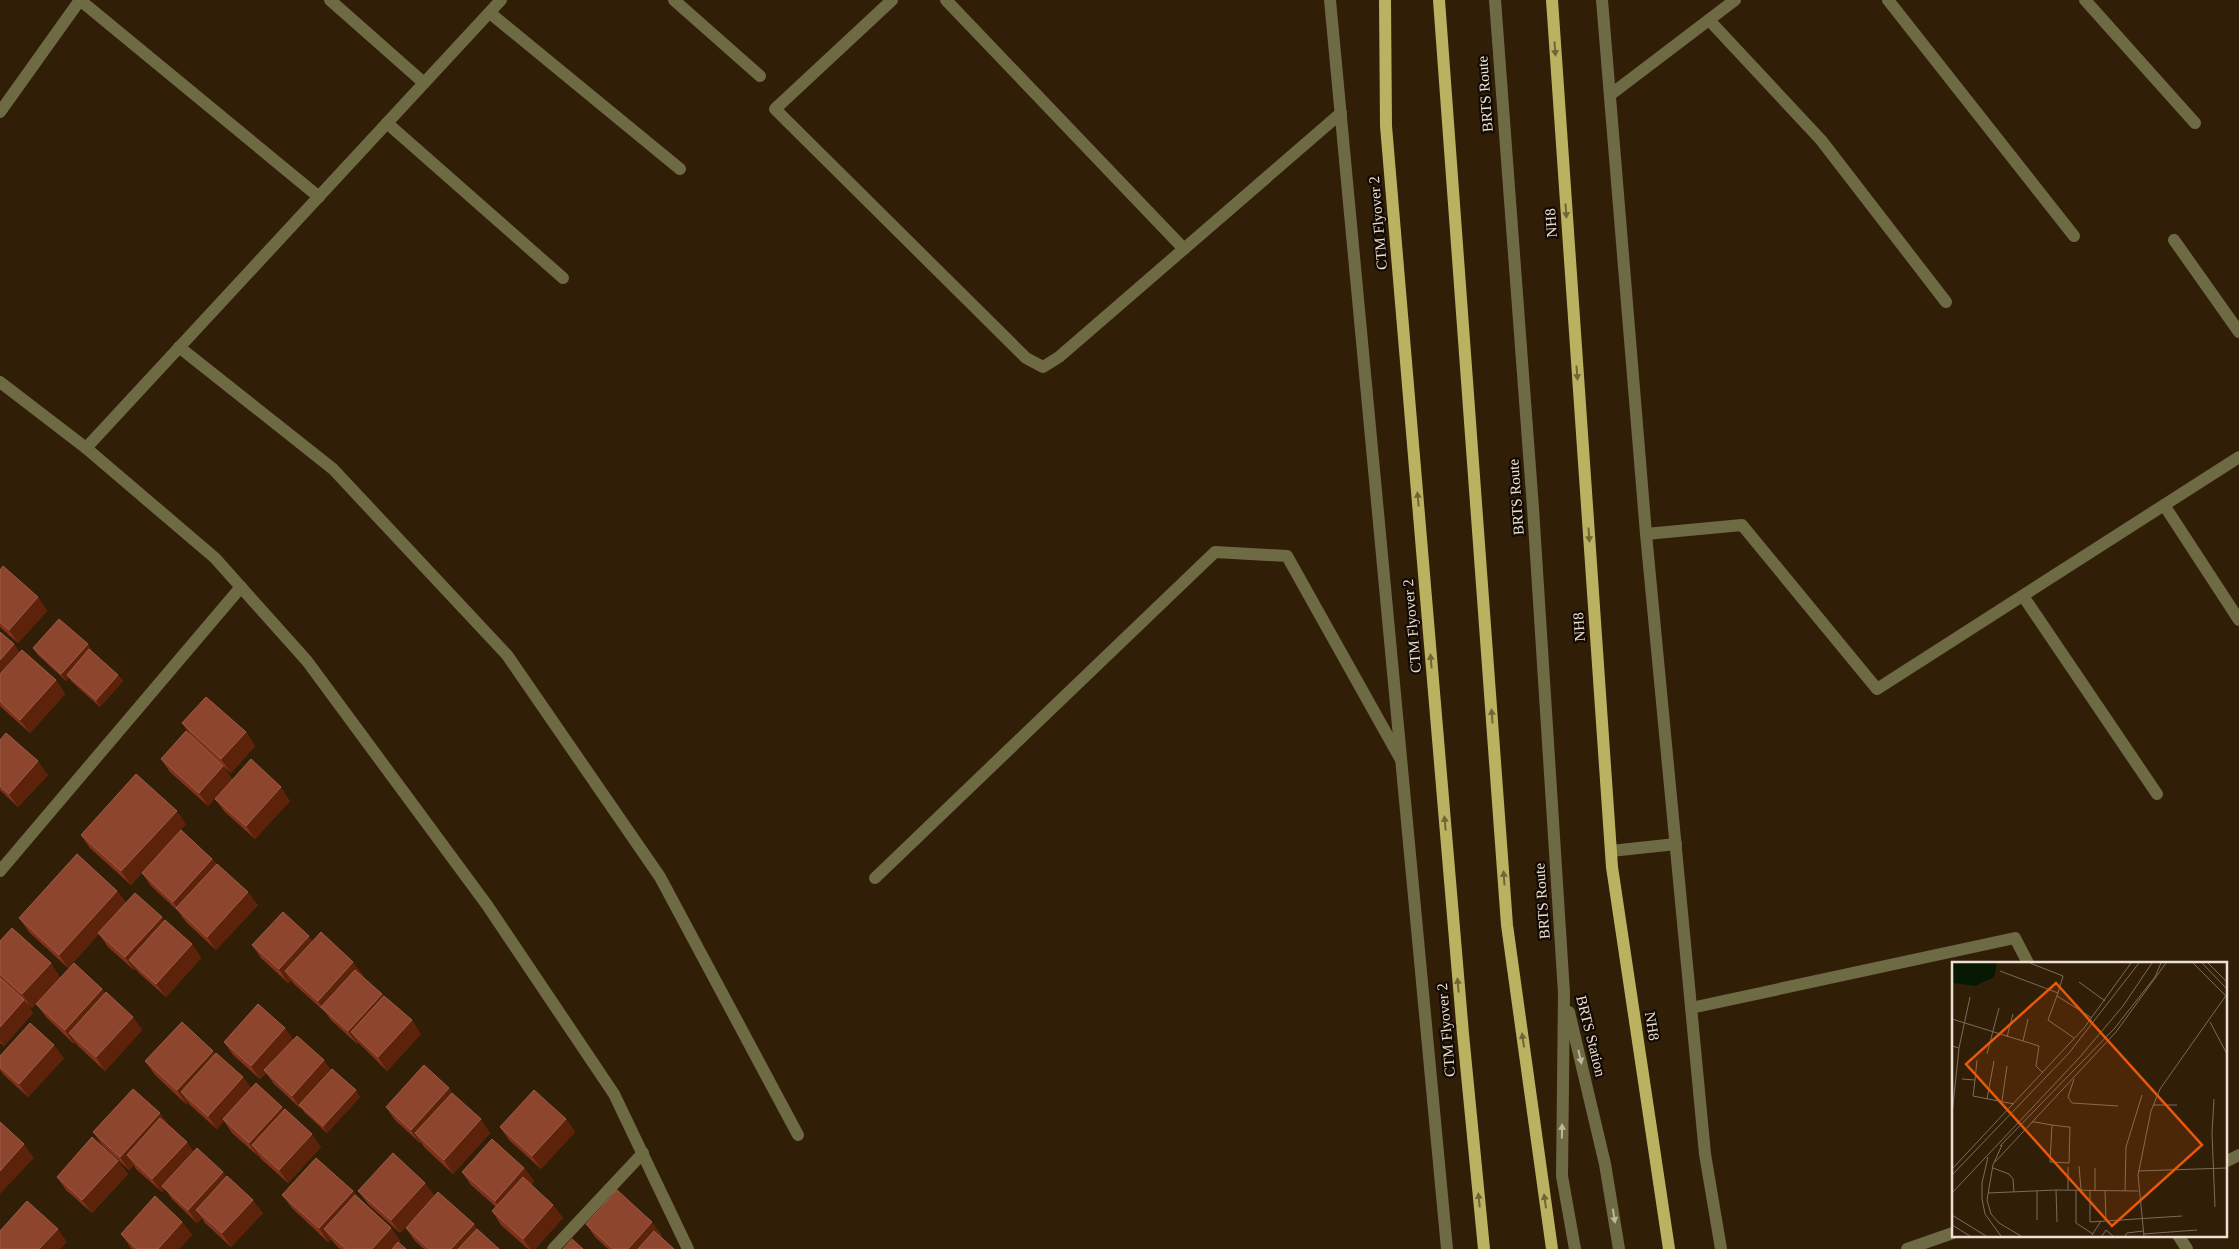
<svg xmlns="http://www.w3.org/2000/svg" width="2239" height="1249" font-family="Georgia,serif">
<style>
.lines{fill:none;stroke-linecap:round;stroke-linejoin:round}
.minor{stroke:#6e6a44;stroke-width:12}
.major{stroke:#bbb261;stroke-width:12}
.wall{fill:#81321a}
.shaded-wall{fill:#5c220a}
.building{fill:#8d452e;stroke:#9c5d48}
.oneway{fill:#6f6637}
.oneway2{fill:#c1b7a1}
.labels{text-anchor:middle;dominant-baseline:central;stroke-width:4.5;stroke-linejoin:round;paint-order:stroke}
.street-label{font-size:15px;fill:#ede1d3;stroke:#120a03}
.inset-road{fill:none;stroke:#7c6c59;stroke-width:1}
.view{fill:#e8590c;fill-opacity:0.15;stroke:#e8590c;stroke-width:2.5}
.inset-edge{fill:none;stroke:#ede1d3;stroke-width:2.5}
</style>
<rect width="100%" height="100%" fill="#301e07"/>
<g class="lines">
<g class="minor">
<polyline points="330,0 424,83"/>
<polyline points="674,0 760,76"/>
<polyline points="892,0 775,109 1026,358 1043,367 1059,357 1341,113"/>
<polyline points="946,0 1184,249"/>
<polyline points="1330,0 1447,1249"/>
<polyline points="1495,0 1533,508 1564,993 1562,1176 1575,1249"/>
<polyline points="1602,0 1646,534 1705,1154 1721,1249"/>
<polyline points="1888,0 2074,236"/>
<polyline points="2085,0 2195,123"/>
<polyline points="490,13 680,169"/>
<polyline points="1709,20 1821,140 1946,302"/>
<polyline points="1610,95 1735,0"/>
<polyline points="0,112 80,0 319,197"/>
<polyline points="387,123 563,278"/>
<polyline points="2174,240 2239,332"/>
<polyline points="179,347 333,469 507,655 660,877 798,1135"/>
<polyline points="0,382 86,448 215,558 307,661 487,905 614,1094 688,1249"/>
<polyline points="86,448 501,0"/>
<polyline points="2164,505 2239,620"/>
<polyline points="1646,534 1742,525 1877,689 2239,457"/>
<polyline points="2023,596 2157,794"/>
<polyline points="1611,851 1676,844"/>
<polyline points="0,871 241,587"/>
<polyline points="875,878 1215,552 1287,556 1400,758"/>
<polyline points="1691,1008 2015,938 2028,963"/>
<polyline points="1569,1012 1605,1164 1619,1249"/>
<polyline points="2225,1162 2239,1155"/>
<polyline points="2178,1235 2187,1249"/>
<polyline points="553,1249 643,1153"/>
<polyline points="1907,1249 1953,1233"/>
</g>
<g class="major">
<polyline points="1385,0 1386,126 1463,1034 1484,1249"/>
<polyline points="1439,0 1507,925 1552,1249"/>
<polyline points="1552,0 1612,867 1669,1249"/>
</g>
</g>
<g class="wall">
<polygon points="0,570 38,597 47,611 18,643 0,627"/>
<polygon points="0,632 14,644 19,652 56,680 65,694 30,733 0,706"/>
<polygon points="88,644 92,652 118,675 123,681 100,707 72,682 69,678 66,681 38,655 33,648"/>
<polygon points="182,723 246,732 255,746 231,773 223,766 232,779 208,806 170,772 161,759 191,736"/>
<polygon points="0,740 48,775 18,807 0,790"/>
<polygon points="215,799 290,801 255,839 225,812"/>
<polygon points="186,824 131,885 90,848 81,835"/>
<polygon points="212,859 216,864 258,905 216,950 186,922 178,911 151,886 142,873"/>
<polygon points="117,891 126,903 165,921 192,944 201,958 166,997 139,973 136,969 134,970 108,947 99,934 68,968 29,932 19,918"/>
<polygon points="0,941 60,977 32,1008 26,1002 33,1013 4,1046 0,1043"/>
<polygon points="312,941 363,975 362,976 382,994 421,1034 387,1071 358,1042 357,1044 331,1020 325,1012 294,984 291,980 288,983 261,958 252,945"/>
<polygon points="102,989 105,994 133,1017 142,1030 105,1071 78,1046 75,1042 74,1044 46,1017 36,1004"/>
<polygon points="285,1028 293,1040 331,1070 360,1097 327,1133 304,1112 302,1108 301,1109 274,1084 266,1073 260,1079 233,1055 224,1042"/>
<polygon points="215,1054 243,1077 251,1089 282,1107 321,1147 288,1183 261,1159 259,1156 258,1156 232,1133 224,1121 217,1129 190,1105 188,1102 186,1104 155,1075 145,1061"/>
<polygon points="0,1056 64,1058 28,1097 4,1075 0,1070"/>
<polygon points="453,1095 490,1133 453,1174 424,1147 421,1142 420,1143 395,1120 386,1107"/>
<polygon points="566,1119 575,1132 541,1169 509,1140 500,1127"/>
<polygon points="170,1126 187,1142 193,1152 226,1177 263,1213 231,1247 205,1223 202,1218 197,1223 172,1199 165,1189 162,1192 136,1169 134,1165 129,1170 103,1146 93,1132"/>
<polygon points="118,1161 128,1174 92,1213 66,1190 57,1177"/>
<polygon points="524,1168 534,1181 531,1185 553,1205 563,1218 535,1249 528,1249 501,1225 492,1211 496,1207 471,1185 462,1172"/>
<polygon points="353,1191 358,1197 391,1228 400,1241 399,1243 406,1249 340,1249 334,1243 331,1239 328,1242 292,1208 282,1195"/>
<polygon points="358,1191 435,1196 478,1230 499,1249 424,1249 415,1241 406,1228 426,1206 400,1233 368,1204"/>
<polygon points="182,1222 192,1235 179,1249 132,1249 121,1234"/>
<polygon points="586,1224 662,1235 660,1236 674,1249 608,1249 595,1237"/>
</g>
<g class="shaded-wall">
<polygon points="38,597 47,611 18,643 9,630"/>
<polygon points="14,644 23,658 0,684 0,660"/>
<polygon points="88,644 92,651 69,677 67,675 69,678 66,681 61,674"/>
<polygon points="118,675 123,681 100,707 96,700"/>
<polygon points="56,680 65,694 30,733 20,720"/>
<polygon points="246,732 255,746 231,773 221,759"/>
<polygon points="38,761 48,775 18,807 9,794"/>
<polygon points="223,766 232,779 208,806 199,793"/>
<polygon points="281,787 290,801 255,839 246,826"/>
<polygon points="177,811 186,824 131,885 121,871"/>
<polygon points="212,859 221,872 181,912 173,902"/>
<polygon points="117,891 126,904 68,968 59,955"/>
<polygon points="248,892 258,905 216,950 207,937"/>
<polygon points="162,917 171,930 129,960 136,969 134,970 125,957"/>
<polygon points="309,936 318,950 285,971 291,980 288,983 279,969"/>
<polygon points="192,944 201,958 166,997 156,984"/>
<polygon points="353,962 363,975 328,1013 324,1009 318,1001"/>
<polygon points="51,963 60,977 32,1008 22,994"/>
<polygon points="102,989 111,1003 69,1033 75,1042 74,1044 65,1030"/>
<polygon points="382,994 391,1007 351,1032 358,1042 357,1044 348,1031"/>
<polygon points="24,1000 33,1013 4,1046 0,1041 0,1027"/>
<polygon points="133,1017 142,1030 105,1071 96,1057"/>
<polygon points="412,1020 421,1034 387,1071 378,1057"/>
<polygon points="285,1028 294,1042 264,1070 266,1073 260,1079 251,1066"/>
<polygon points="54,1045 64,1058 28,1097 19,1084"/>
<polygon points="213,1051 222,1064 181,1092 188,1102 186,1104 177,1090"/>
<polygon points="324,1060 334,1074 299,1105 302,1108 301,1109 292,1096"/>
<polygon points="243,1077 253,1090 223,1119 224,1121 217,1129 208,1116"/>
<polygon points="449,1088 458,1102 415,1133 421,1142 420,1143 411,1130"/>
<polygon points="356,1090 360,1097 327,1133 323,1126"/>
<polygon points="282,1107 291,1120 252,1145 259,1156 258,1156 249,1143"/>
<polygon points="160,1113 170,1126 127,1155 134,1165 129,1170 120,1157"/>
<polygon points="481,1119 490,1133 453,1174 444,1160"/>
<polygon points="566,1119 575,1132 541,1169 532,1156"/>
<polygon points="312,1134 321,1147 288,1183 279,1170"/>
<polygon points="187,1142 196,1155 162,1186 165,1189 162,1192 152,1179"/>
<polygon points="24,1144 34,1158 0,1194 0,1171"/>
<polygon points="118,1161 128,1174 92,1213 82,1200"/>
<polygon points="524,1168 534,1181 504,1214 495,1201"/>
<polygon points="223,1172 232,1186 196,1210 202,1218 197,1223 188,1210"/>
<polygon points="425,1183 435,1196 400,1233 391,1220"/>
<polygon points="353,1191 362,1204 324,1229 331,1239 328,1242 319,1228"/>
<polygon points="253,1200 263,1213 231,1247 222,1233"/>
<polygon points="553,1205 563,1218 535,1249 530,1249 523,1239"/>
<polygon points="182,1222 192,1235 179,1249 158,1249"/>
<polygon points="652,1222 662,1235 649,1249 628,1249"/>
<polygon points="474,1224 483,1237 472,1249 451,1249"/>
<polygon points="391,1228 400,1241 393,1249 372,1249"/>
<polygon points="58,1229 67,1242 61,1249 39,1249"/>
</g>
<g class="building">
<polygon points="3,566 38,597 9,630 0,622 0,570"/>
<polygon points="59,619 88,644 61,674 33,648"/>
<polygon points="0,632 14,644 0,660"/>
<polygon points="89,649 118,675 96,700 67,675"/>
<polygon points="22,650 56,680 20,720 0,701 0,674"/>
<polygon points="206,697 246,732 221,759 182,723"/>
<polygon points="186,731 223,766 199,793 161,759"/>
<polygon points="6,733 38,761 9,794 0,786 0,740"/>
<polygon points="251,759 281,787 246,826 215,799"/>
<polygon points="136,774 177,811 121,871 81,835"/>
<polygon points="181,830 212,859 173,902 142,873"/>
<polygon points="77,854 117,891 59,955 19,918"/>
<polygon points="217,864 248,892 207,937 176,908"/>
<polygon points="135,893 162,917 125,957 98,933"/>
<polygon points="283,912 309,936 279,969 252,945"/>
<polygon points="165,920 192,944 156,984 129,960"/>
<polygon points="12,928 51,963 22,994 0,974 0,941"/>
<polygon points="321,932 353,962 318,1001 285,971"/>
<polygon points="74,963 102,989 65,1030 36,1004"/>
<polygon points="355,970 382,994 348,1031 321,1007"/>
<polygon points="0,978 24,1000 0,1027"/>
<polygon points="106,992 133,1017 96,1057 69,1033"/>
<polygon points="384,996 412,1020 378,1057 351,1032"/>
<polygon points="258,1004 285,1028 251,1066 224,1042"/>
<polygon points="182,1022 213,1051 177,1090 145,1061"/>
<polygon points="30,1023 54,1045 19,1084 0,1067 0,1056"/>
<polygon points="297,1036 324,1060 292,1096 264,1070"/>
<polygon points="216,1053 243,1077 208,1116 181,1092"/>
<polygon points="424,1065 449,1088 411,1130 386,1107"/>
<polygon points="332,1069 356,1090 323,1126 299,1105"/>
<polygon points="256,1083 282,1107 249,1143 223,1119"/>
<polygon points="133,1089 160,1113 120,1157 93,1132"/>
<polygon points="534,1090 566,1119 532,1156 500,1127"/>
<polygon points="452,1093 481,1119 444,1160 415,1133"/>
<polygon points="285,1109 312,1134 279,1170 252,1145"/>
<polygon points="160,1118 187,1142 152,1179 127,1155"/>
<polygon points="0,1122 24,1144 0,1171"/>
<polygon points="92,1137 118,1161 82,1200 57,1177"/>
<polygon points="492,1139 524,1168 495,1201 462,1172"/>
<polygon points="197,1148 223,1172 188,1210 162,1186"/>
<polygon points="393,1153 425,1183 391,1220 358,1191"/>
<polygon points="316,1158 353,1191 319,1228 282,1195"/>
<polygon points="227,1176 253,1200 222,1233 196,1210"/>
<polygon points="523,1177 553,1205 523,1239 492,1211"/>
<polygon points="617,1190 652,1222 628,1249 613,1249 586,1224"/>
<polygon points="438,1192 474,1224 451,1249 429,1249 406,1228"/>
<polygon points="355,1195 391,1228 372,1249 346,1249 324,1229"/>
<polygon points="155,1196 182,1222 158,1249 137,1249 121,1234"/>
<polygon points="27,1201 58,1229 39,1249 0,1249 0,1231"/>
<polygon points="477,1229 499,1249 458,1249"/>
<polygon points="654,1231 674,1249 638,1249"/>
<polygon points="572,1239 583,1249 563,1249"/>
<polygon points="398,1242 406,1249 392,1249"/>
</g>
<defs><path id="oneway-solid" d="M-6-.8H1V-3.2L6.5 0L1 3.2V.8H-6Z" transform="scale(1.25)"/></defs>
<g class="oneway">
<use href="#oneway-solid" transform="translate(1555 49) rotate(86)"/>
<use href="#oneway-solid" transform="translate(1566 211) rotate(86)"/>
<use href="#oneway-solid" transform="translate(1577 373) rotate(86)"/>
<use href="#oneway-solid" transform="translate(1418 499) rotate(-95)"/>
<use href="#oneway-solid" transform="translate(1589 535) rotate(86)"/>
<use href="#oneway-solid" transform="translate(1431 661) rotate(-95)"/>
<use href="#oneway-solid" transform="translate(1492 716) rotate(-94)"/>
<use href="#oneway-solid" transform="translate(1445 823) rotate(-95)"/>
<use href="#oneway-solid" transform="translate(1504 878) rotate(-94)"/>
<use href="#oneway-solid" transform="translate(1458 985) rotate(-95)"/>
<use href="#oneway-solid" transform="translate(1523 1040) rotate(-98)"/>
<use href="#oneway-solid" transform="translate(1479 1200) rotate(-96)"/>
<use href="#oneway-solid" transform="translate(1545 1201) rotate(-98)"/>
</g>
<g class="oneway2">
<use href="#oneway-solid" transform="translate(1580 1057) rotate(77)"/>
<use href="#oneway-solid" transform="translate(1562 1131) rotate(-89)"/>
<use href="#oneway-solid" transform="translate(1614 1216) rotate(81)"/>
</g>
<g class="labels">
<g class="street-label">
<text transform="translate(1485 94) rotate(-94)">BRTS Route</text>
<text transform="translate(1378 223) rotate(-95)">CTM Flyover 2</text>
<text transform="translate(1551 223) rotate(-94)">NH8</text>
<text transform="translate(1516 497) rotate(-94)">BRTS Route</text>
<text transform="translate(1412 626) rotate(-95)">CTM Flyover 2</text>
<text transform="translate(1579 627) rotate(-94)">NH8</text>
<text transform="translate(1542 901) rotate(-94)">BRTS Route</text>
<text transform="translate(1652 1026) rotate(81)">NH8</text>
<text transform="translate(1446 1030) rotate(-95)">CTM Flyover 2</text>
<text transform="translate(1591 1036) rotate(76)">BRTS Station</text>
</g>
</g>
<g transform="translate(1952 962)">
<rect width="275" height="275" fill="#301e07"/>
<path d="M0,1H45L42,15L23,24L2,21Z" fill="#081903"/>
<path class="inset-road" d="M78,1L111,14L106,31M241,1L275,35M250,1L275,27M256,1L275,20M48,9L106,31L96,58L122,76M127,20L153,39M105,34L140,56M0,57L87,84L84,104L91,111M258,60L275,92M55,75L61,52M71,79L76,57M0,84L7,86L0,153M7,86L18,35M35,92L47,46M10,117L23,118L21,134L62,142M122,117L116,135L120,141L166,144M23,118L25,98M35,137L42,99M262,137L260,171L263,245M50,139L55,104M201,143H225M80,160H83L100,163L116,165H118L117,201L98,200L100,163M50,183L41,203L35,238L39,252L47,261L69,274M48,184L162,67L203,15L209,1M36,195L30,221V237L33,252L49,274M43,200L164,70L214,1M127,204L129,228M116,205V228M41,206L57,212L61,217L62,230M143,206V228M0,207L132,66L179,1M186,209L275,206M0,213L117,91L187,1M104,228L105,260M124,228V261L141,272M138,228V260L230,254M153,229L154,259M173,229L174,185L190,133M0,231L128,95L171,44L200,1M36,231L104,228L186,229M0,253L34,274M85,258V229M0,263L18,274M191,272L245,268M140,273L149,259M150,274L154,268L161,274M173,274L175,271L191,269M192,274L186,213L199,149L208,127L275,32"/>
<path class="view" d="M104,21L250,183L160,264L14,102Z"/>
<rect width="275" height="275" class="inset-edge"/>
</g>
</svg>
